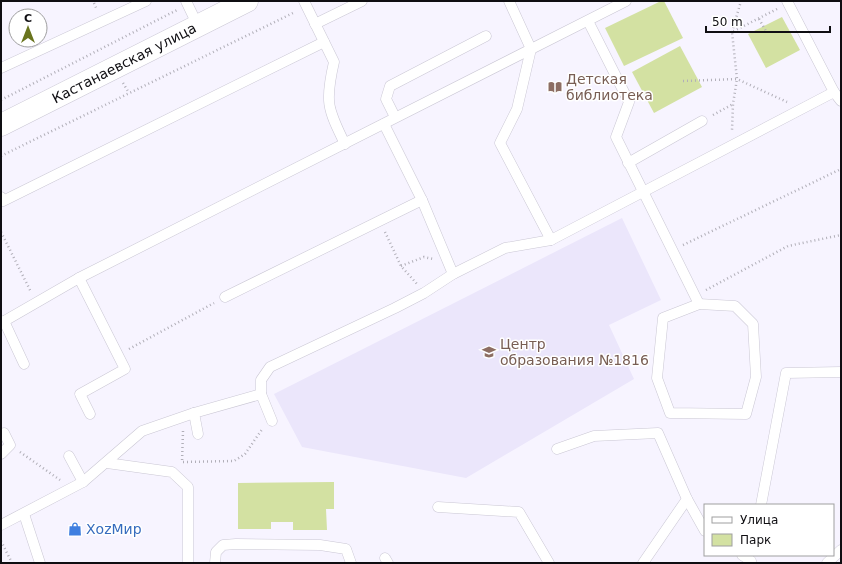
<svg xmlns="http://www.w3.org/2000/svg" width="842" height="564" font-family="'DejaVu Sans',sans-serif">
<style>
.built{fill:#ebe6fb}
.green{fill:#d3e1a2}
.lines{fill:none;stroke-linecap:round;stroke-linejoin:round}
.service-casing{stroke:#cac7d4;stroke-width:11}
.tertiary-casing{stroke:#cac7d4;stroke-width:23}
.path{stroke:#b1afb8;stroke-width:2.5;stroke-dasharray:1 3;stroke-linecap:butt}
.service{stroke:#fff;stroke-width:10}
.tertiary{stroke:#fff;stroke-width:22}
.labels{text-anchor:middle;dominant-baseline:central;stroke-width:3;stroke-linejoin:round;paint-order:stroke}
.street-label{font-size:14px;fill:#0f0e12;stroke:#fff}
.education-label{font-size:14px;fill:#785e54;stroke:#fff;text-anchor:start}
.shop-label{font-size:14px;fill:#366cbe;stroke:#fff;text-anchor:start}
</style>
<rect width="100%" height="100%" fill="#f7f4ff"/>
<polygon class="built" points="622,218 661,300 609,325 634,379 466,478 302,447 274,394"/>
<g class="green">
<polygon points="661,1 664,1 683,38 624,66 605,28"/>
<polygon points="782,17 800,50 766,68 748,34"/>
<polygon points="680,46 702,87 654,113 632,72"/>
<polygon points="334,482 334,509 326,509 327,530 293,530 293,522 271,522 271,529 238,529 238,483"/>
</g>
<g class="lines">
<g class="service-casing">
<g id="service">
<polyline points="186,1 198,26"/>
<path d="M304,1L334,62C325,101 327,108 345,144"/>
<polyline points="509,1 531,49 517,109 500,143 551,240"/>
<polyline points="588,21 629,102 616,137 699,304"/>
<polyline points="315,24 362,1"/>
<polyline points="1,68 146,1"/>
<polyline points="834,92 841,101"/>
<polyline points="395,117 386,99 390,86 486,36"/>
<polyline points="384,124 422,200 453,274"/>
<polyline points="628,163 702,121"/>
<polyline points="1,197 3,201 324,42"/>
<polyline points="79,278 125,369 80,394 90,414"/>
<polyline points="225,297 422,200"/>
<polygon points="699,304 735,306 753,324 756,377 746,414 670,413 657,378 663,318"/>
<polyline points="4,321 24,364"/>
<polyline points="1,323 79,278 626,1"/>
<polyline points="261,394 272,421"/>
<polyline points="194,413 198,434"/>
<polyline points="557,449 594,436 658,433 687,499 643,563"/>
<polyline points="1,454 10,445 4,433"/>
<polyline points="69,456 83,482"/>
<polyline points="107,463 172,472 188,487 188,563"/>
<polyline points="687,499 705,531"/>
<polyline points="761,505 786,373 841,372"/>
<polyline points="438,507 519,512 549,563"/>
<polyline points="24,514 40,563"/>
<polyline points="1,525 83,482 142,431 194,413 261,394 261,380 270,367 395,308 424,293 453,274 505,248 551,240 834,92 787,1"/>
<polyline points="742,555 751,561"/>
<polyline points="385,558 388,563"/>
<polyline points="215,563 216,552 223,545 236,544 320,545 346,549 351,563"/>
<polyline points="827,563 841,550"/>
</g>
</g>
<g class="tertiary-casing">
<polyline id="tertiary" points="1,125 247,1"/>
</g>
<g class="path">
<polyline points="94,3 97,10"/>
<polyline points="777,9 732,32 737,79 787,102"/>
<polyline points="759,19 766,31"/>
<polyline points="732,32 741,1"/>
<polyline points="683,81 737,79 733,104 732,130"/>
<polyline points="123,83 129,93"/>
<polyline points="1,100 177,10"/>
<polyline points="713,115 733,104"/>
<polyline points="1,156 295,12"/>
<polyline points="1,232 31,292"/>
<polyline points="385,232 401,266 417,284"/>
<polyline points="683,245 841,169"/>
<polyline points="401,266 424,257 433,259"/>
<polyline points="706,290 788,246 841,235"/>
<polyline points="129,349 214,303"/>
<polyline points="183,431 182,462 234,461 245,454 263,428"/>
<polyline points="20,452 60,480"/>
<polyline points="1,541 12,563"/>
</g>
<use href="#service" class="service"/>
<use href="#tertiary" class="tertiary"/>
</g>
<defs>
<g id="library-bare" transform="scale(1.08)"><path d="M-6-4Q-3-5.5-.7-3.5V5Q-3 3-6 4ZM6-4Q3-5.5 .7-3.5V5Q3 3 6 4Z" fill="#8d6e63" stroke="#fff" stroke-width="2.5" paint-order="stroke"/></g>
<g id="school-bare" transform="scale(1.08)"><path d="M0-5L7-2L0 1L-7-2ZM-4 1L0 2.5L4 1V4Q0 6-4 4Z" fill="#8d6e63" stroke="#fff" stroke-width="2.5" paint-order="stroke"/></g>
<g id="shop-bare" transform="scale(1.08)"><path d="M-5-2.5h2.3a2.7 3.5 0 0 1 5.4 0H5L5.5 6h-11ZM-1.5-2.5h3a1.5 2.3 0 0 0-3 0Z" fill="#3f7fe0" stroke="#fff" stroke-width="2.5" paint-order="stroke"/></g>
</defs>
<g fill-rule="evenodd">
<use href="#library-bare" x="555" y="87"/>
<use href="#school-bare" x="489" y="352"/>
<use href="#shop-bare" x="75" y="529"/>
</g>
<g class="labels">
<g class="street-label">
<text transform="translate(124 63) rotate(-27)">Кастанаевская улица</text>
</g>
<g class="education-label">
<text x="566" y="79">Детская<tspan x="566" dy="16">библиотека</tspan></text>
<text x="500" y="344">Центр<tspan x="500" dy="16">образования №1816</tspan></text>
</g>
<g class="shop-label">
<text x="86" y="529">XozМир</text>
</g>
</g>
<rect width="842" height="564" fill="none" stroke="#0f0e12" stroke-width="4"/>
<rect x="704" y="504" width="130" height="52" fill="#ffffff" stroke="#9f9fa0"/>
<rect x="712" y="517" width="20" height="6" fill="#ffffff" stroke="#9f9fa0"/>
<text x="740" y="524" font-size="12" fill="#0f0e12">Улица</text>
<rect x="712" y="534" width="20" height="12" fill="#d3e1a2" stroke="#9f9fa0"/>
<text x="740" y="544" font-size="12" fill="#0f0e12">Парк</text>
<g transform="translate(28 28)"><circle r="19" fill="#ffffff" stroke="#9f9fa0"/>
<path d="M0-3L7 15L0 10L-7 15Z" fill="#69741e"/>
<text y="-6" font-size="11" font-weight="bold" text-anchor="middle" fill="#0f0e12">С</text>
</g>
<path d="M706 26v6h124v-6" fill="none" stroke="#0f0e12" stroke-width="2"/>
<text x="712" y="26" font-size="12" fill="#0f0e12" stroke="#ffffff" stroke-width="3" paint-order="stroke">50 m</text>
</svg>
